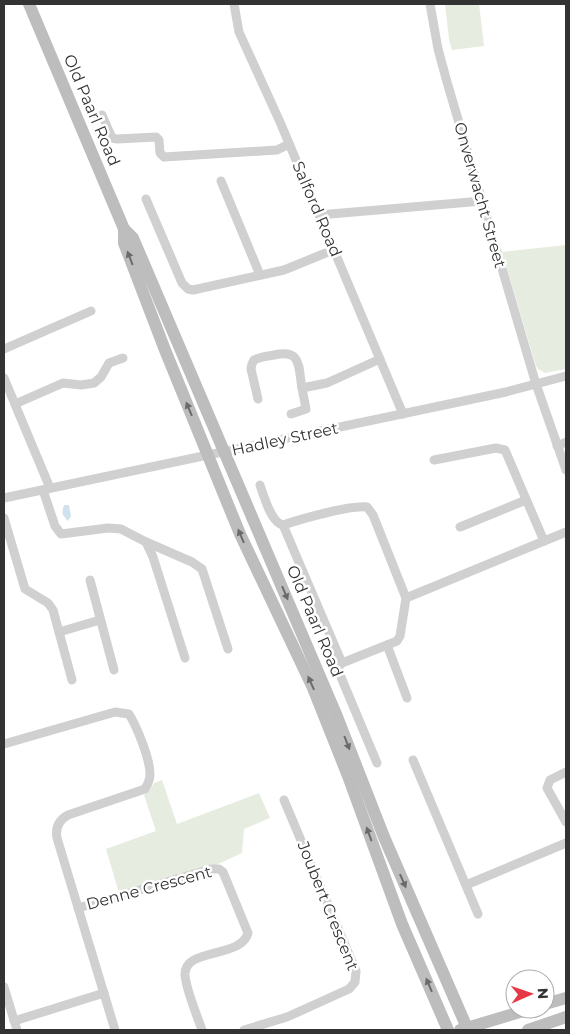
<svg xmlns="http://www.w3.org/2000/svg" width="570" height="1034" font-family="Montserrat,sans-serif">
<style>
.green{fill:#e6ecdf}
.water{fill:#cfe2ee}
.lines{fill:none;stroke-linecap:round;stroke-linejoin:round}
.street{stroke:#d0d0d0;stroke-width:9}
.secondary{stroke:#bdbdbd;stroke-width:12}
.oneway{fill:#6a6a6a}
.labels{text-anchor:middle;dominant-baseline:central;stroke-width:5;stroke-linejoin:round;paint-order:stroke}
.street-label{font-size:16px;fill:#333;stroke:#fff}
</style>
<rect width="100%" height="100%" fill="#fff"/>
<g class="green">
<polygon points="445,4 479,4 484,46 452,50 449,39"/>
<polygon points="566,245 566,369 545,373 538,369 536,366 502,252"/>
<polygon points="162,780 177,824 259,793 270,818 244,829 242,853 216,865 119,893 106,849 156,831 144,795 150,790 154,783"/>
</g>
<path class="water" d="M69,505L71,517L67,521C65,515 60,517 64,505Z"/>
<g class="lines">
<g class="street">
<polyline points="234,4 239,32 280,122 403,414"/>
<polyline points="430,4 438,49 447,82 536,384 566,470"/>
<polyline points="102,115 112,138 117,139 156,137 159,140 160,153 164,157 277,150 289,144"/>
<polyline points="221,181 260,275"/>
<polyline points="146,199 182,283 188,289 193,290 284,270 333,250"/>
<polyline points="319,215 482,201"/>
<polyline points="4,349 91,311"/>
<polyline points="4,378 50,488"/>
<path d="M258,399L251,369L252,364L254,360C260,357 267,356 274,355C302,349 298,366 302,388"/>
<polyline points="15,404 63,383 81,385 94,383 101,377 109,363 123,358"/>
<polyline points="291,414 306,409 302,388 327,383 380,359"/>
<polyline points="557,446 566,442"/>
<polyline points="434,460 496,448 505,450 544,541"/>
<path d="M260,485C264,496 271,523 283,525L342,663L339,666L338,670L377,763"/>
<polyline points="43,490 55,526 61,534 108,528 121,529 146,542 153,557 185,658"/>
<polyline points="4,498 506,392 566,376"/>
<polyline points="4,518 25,589 48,603 53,610 72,680"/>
<path d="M283,525C301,519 350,505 367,507L373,515L406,598L400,636L397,641L342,663"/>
<polyline points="460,527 526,500"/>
<polyline points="146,542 192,562 202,569 228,649"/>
<polyline points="90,580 114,670"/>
<polyline points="406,598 566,532"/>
<polyline points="59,632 100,620"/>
<polyline points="387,645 407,698"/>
<path d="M4,744L115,712L129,714C137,727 150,759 150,774C150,780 148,784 145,789L68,815C59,820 55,827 57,838L115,1030"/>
<polyline points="413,760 478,914"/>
<polyline points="566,772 550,780 547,788 566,822"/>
<polyline points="466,885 566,843"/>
<path d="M78,908L211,869H219L223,872L248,933C241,959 184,947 185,975C186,990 197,1015 202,1030"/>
<polyline points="4,987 17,1030"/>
<polyline points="14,1021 104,993"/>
<polyline points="244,1030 287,1017 349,989 355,982 356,971 284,800"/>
</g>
<g class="secondary">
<polyline points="29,4 124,229 133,238 336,714 384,837 468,1030"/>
<polyline points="124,229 124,243 165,350 240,534 313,688 348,776 402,924 448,1030"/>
<polyline points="545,1004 566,998"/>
<polyline points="460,1030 530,1009"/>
<polyline points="528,1030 566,1017"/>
</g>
</g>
<defs><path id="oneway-solid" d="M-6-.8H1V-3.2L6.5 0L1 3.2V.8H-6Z" transform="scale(1.25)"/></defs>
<g class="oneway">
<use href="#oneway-solid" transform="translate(130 258) rotate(-111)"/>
<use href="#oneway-solid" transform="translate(189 409) rotate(-113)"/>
<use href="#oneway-solid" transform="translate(241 536) rotate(-113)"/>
<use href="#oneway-solid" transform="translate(285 593) rotate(67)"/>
<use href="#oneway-solid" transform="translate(311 683) rotate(-114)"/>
<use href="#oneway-solid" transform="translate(347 743) rotate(69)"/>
<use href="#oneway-solid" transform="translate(369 834) rotate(-110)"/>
<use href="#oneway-solid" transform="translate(403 881) rotate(66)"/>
<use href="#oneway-solid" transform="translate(429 985) rotate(-113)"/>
</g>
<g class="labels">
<g class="street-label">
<text transform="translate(92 110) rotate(67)">Old Paarl Road</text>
<text transform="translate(480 195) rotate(74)">Onverwacht Street</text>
<text transform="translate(317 209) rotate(67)">Salford Road</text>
<text transform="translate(285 439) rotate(-12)">Hadley Street</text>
<text transform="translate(315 621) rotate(67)">Old Paarl Road</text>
<text transform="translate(149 888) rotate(-15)">Denne Crescent</text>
<text transform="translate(328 906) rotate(68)">Joubert Crescent</text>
</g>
</g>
<rect width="570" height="1034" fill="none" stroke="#333333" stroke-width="10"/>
<g transform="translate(530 994) rotate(88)"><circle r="24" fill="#ffffff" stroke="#adadad"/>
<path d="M0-4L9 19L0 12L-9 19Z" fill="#e63946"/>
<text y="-8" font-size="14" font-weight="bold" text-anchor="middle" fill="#333333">N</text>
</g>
</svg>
